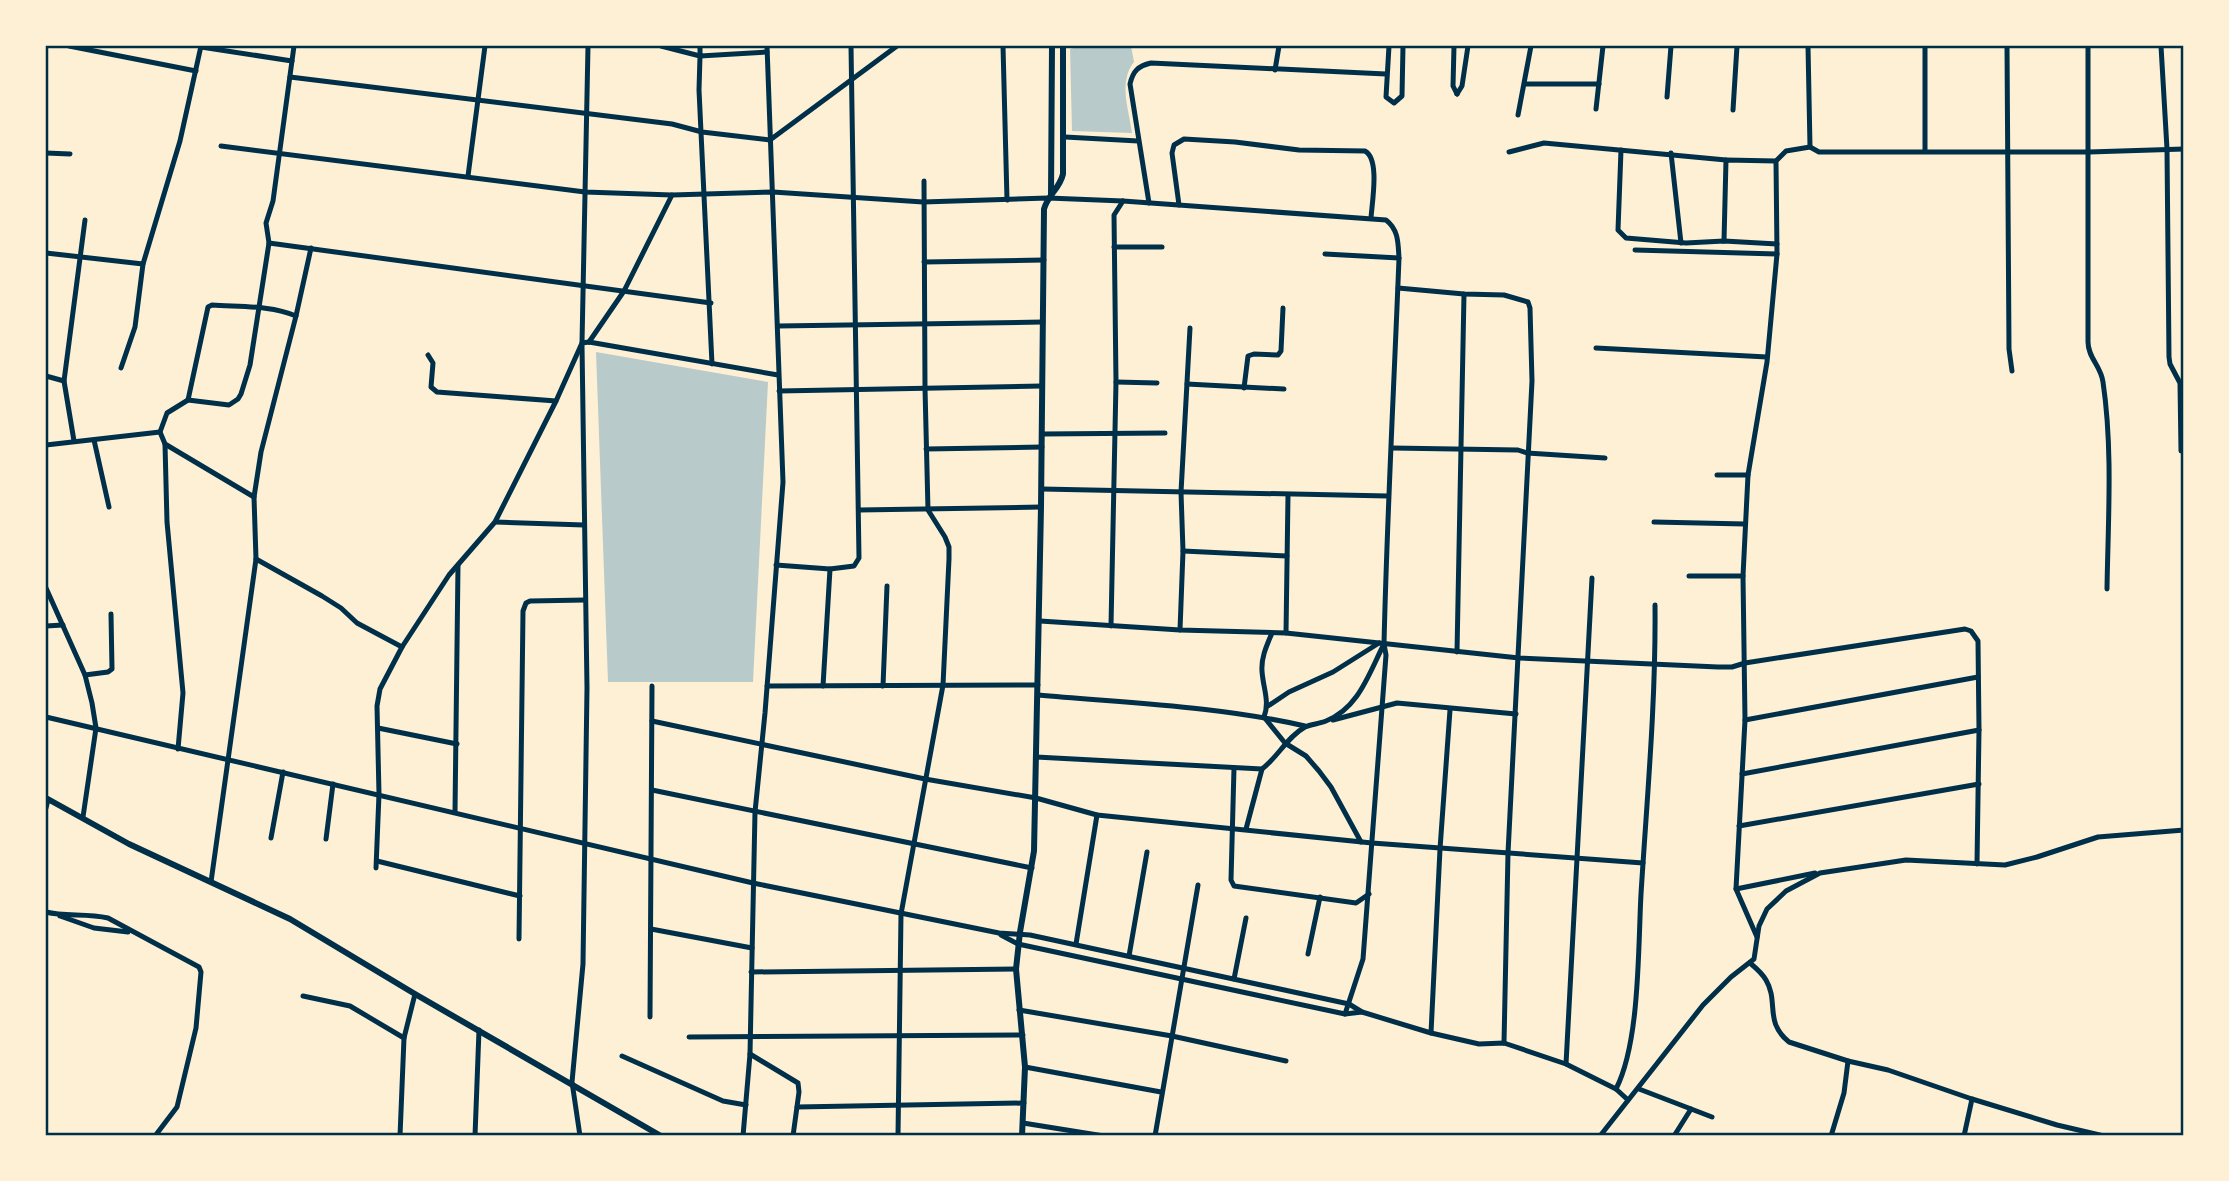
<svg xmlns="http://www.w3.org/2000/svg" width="2229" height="1181" font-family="'Archivo Narrow',sans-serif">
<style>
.green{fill:#b9caca}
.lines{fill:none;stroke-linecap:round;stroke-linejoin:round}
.minor{stroke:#003049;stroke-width:5}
.tertiary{stroke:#003049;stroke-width:6}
.neatline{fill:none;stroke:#003049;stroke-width:2.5}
</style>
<rect width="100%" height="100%" fill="#fdf0d5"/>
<g class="green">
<path d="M1080,46H1131L1134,62C1118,82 1129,109 1132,133L1072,131L1070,49Z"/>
<polygon points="596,352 768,382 753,682 608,682"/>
</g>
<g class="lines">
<g class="minor">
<polyline points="69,46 196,71"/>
<polyline points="661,46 700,56 699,90 712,364"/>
<polyline points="700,46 700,56 767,52"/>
<polyline points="1003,46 1007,200"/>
<polyline points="1389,46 1386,97 1394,103 1402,96 1403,46"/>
<polyline points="1454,46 1453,86 1457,94"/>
<polyline points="1808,46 1810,147"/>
<polyline points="1925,46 1925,151"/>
<polyline points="2007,46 2009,349 2012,371"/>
<path d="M2088,46V342C2088,358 2101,366 2103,382C2113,450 2108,521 2107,589"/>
<polyline points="2161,46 2167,149 2169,357 2170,364 2180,383 2181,451"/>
<polyline points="201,47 292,61"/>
<polyline points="1275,70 1279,46"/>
<polyline points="290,77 672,124 702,132 770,140 897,46"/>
<polyline points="1525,84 1599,84"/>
<polyline points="1457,94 1462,86 1468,46"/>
<polyline points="1667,97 1671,46"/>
<polyline points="1596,109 1603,46"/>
<polyline points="1733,110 1737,46"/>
<polyline points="1518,115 1531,46"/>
<polyline points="1065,137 1138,141"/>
<path d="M221,146L585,192L672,195L773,192L923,202L1048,198L1123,201L1386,220C1399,230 1398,244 1399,258C1394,387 1387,515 1384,644L1386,655L1363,959L1345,1014"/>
<polyline points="1621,150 1618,230 1626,238 1686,243 1724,241 1777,244"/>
<polyline points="1509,152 1544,143 1726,160"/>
<polyline points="46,153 70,154"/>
<polyline points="1671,153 1681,243"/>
<polyline points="468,176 485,46"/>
<path d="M1149,203L1130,84C1133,71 1138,66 1151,63L1386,74"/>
<path d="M1179,205L1172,153L1174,145L1184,139L1235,142L1299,150L1365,151C1380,159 1372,202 1371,218"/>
<polyline points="1724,241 1726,160 1776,161"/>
<polyline points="269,243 711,303"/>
<polyline points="1114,247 1162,247"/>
<polyline points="1635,250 1777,254"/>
<polyline points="46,253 143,264"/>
<polyline points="1325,254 1399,258"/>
<polyline points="924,262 1044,260"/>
<polyline points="1398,288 1464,294 1504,295 1528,302 1530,308 1532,381 1508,853 1504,1043"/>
<polyline points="296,316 311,248"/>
<polyline points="778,326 1043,322"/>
<polyline points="589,342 624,291 672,195"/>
<polyline points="582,343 589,342 778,375"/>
<polyline points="1596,348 1767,357"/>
<polyline points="428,355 433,363 431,387 437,392 556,401"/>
<polyline points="121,368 135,327 143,264 180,141 201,46"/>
<polyline points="46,376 64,381"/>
<polyline points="1116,382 1157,383"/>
<polyline points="1187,384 1284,389"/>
<polyline points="1244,388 1248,356 1254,354 1278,355 1281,351 1283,308"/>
<polyline points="779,391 1042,386"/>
<path d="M188,400L208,307L212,305C239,307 271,305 296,316L261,452L254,497L256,559L211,882"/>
<polyline points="160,432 167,413 188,400 229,405 238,399 241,394 250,365 269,243 266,223 273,201 294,46"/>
<polyline points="1042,434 1165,433"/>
<polyline points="94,440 109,507"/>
<polyline points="74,441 64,381 85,220"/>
<polyline points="165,444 167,522 183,693 178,749"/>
<polyline points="46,445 160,432 165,444 254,497"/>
<polyline points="1392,448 1518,450 1527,453 1605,458"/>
<polyline points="926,449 1042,447"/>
<polyline points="1717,475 1748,475"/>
<polyline points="1042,489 1388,496"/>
<polyline points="859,510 1041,507"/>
<polyline points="495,522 584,525"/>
<polyline points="1654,522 1745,524"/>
<polyline points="1183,551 1287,556"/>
<polyline points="256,559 322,596 341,608 357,623 402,647"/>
<polyline points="776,565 830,569 854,566 859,558 851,46"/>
<polyline points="1689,576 1743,576"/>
<polyline points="46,588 85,675 92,703 96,728 83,817"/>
<polyline points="1040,621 1180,630 1286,633 1519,658 1718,667 1732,667 1745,663 1965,629 1971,631 1978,641 1979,730 1977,864"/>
<polyline points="46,626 63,625"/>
<polyline points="1111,626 1116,382 1114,215 1123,201"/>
<polyline points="1180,630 1183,551 1181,492 1190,328"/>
<polyline points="1286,633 1288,495"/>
<polyline points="1457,652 1464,294"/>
<polyline points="85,675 108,672 112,669 111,614"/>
<polyline points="767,686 1038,685"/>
<polyline points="823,686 830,569"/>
<polyline points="883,686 887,586"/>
<path d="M1038,695C1127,703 1218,706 1305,726"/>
<polyline points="1268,706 1289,692 1333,672 1379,643"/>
<polyline points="46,717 753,883 999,933 1030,935 1349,1004 1362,1012 1431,1033 1479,1044 1504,1043 1566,1064 1616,1089 1628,1100"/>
<polyline points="1264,717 1285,743 1306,756 1319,771 1331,787 1361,842"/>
<path d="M1264,717C1270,701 1263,688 1262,671C1261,657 1267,645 1272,633"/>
<polyline points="1333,720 1397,703 1516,714"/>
<polyline points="1745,720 1978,677"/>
<polyline points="652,721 925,779 1036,798 1097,815 1372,843 1643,863"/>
<polyline points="378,728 457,744"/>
<path d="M1036,757L1262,769C1278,757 1287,737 1305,727C1311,724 1319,724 1326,721C1359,708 1369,673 1384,644"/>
<polyline points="1234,768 1231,880 1234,886 1356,903 1369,894"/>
<polyline points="1742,774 1979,730"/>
<polyline points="652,790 1032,868"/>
<polyline points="46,808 48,800"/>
<polyline points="455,812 458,565"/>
<polyline points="1739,826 1979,784"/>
<polyline points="1246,829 1262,769"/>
<polyline points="271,838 283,772"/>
<polyline points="326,839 333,784"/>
<polyline points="377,861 520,896"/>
<polyline points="376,868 379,794 377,706 380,689 402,647 449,575 495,522 556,401 582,343 588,46"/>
<polyline points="1736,889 1815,873"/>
<path d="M46,912C65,917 86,913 108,918L199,967L201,972L196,1028L177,1107L155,1136"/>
<polyline points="60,916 94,928 128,932"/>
<polyline points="651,929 752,948"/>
<polyline points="1001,935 1018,944 1345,1014 1362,1012"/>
<polyline points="1757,937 1736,889 1745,720 1743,576 1748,475 1767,362 1777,254 1776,161 1786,151 1810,147 1819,152 2089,152 2184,149"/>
<polyline points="519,939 523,611 526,603 530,601 585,600"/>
<polyline points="1076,944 1097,815"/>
<polyline points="1308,954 1320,897"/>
<polyline points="1129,956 1147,852"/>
<path d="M1750,963C1756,968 1762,973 1766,980C1779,1002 1764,1022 1789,1042L1848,1061L1888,1070L1972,1099L2057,1125L2104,1136"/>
<polyline points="751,972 1016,969"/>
<polyline points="1234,979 1246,918"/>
<polyline points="303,996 350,1006 404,1038"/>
<polyline points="1019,1010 1172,1036 1286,1061"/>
<polyline points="650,1017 652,686"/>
<polyline points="1431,1033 1440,849 1450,710"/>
<polyline points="689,1037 1023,1035"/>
<polyline points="750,1054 798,1083 799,1092 793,1136"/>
<polyline points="622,1056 723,1101 746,1105"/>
<polyline points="1566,1064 1592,578"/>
<polyline points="1025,1067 1161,1092"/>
<path d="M1616,1089C1640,1042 1638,949 1641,894C1647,798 1656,701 1655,605"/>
<polyline points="1639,1089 1712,1117"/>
<polyline points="797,1107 1024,1103"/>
<polyline points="1023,1123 1104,1136"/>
<polyline points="400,1136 404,1038 415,994"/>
<polyline points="475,1136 479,1030"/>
<polyline points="580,1136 572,1082 583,964 587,688 582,345"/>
<polyline points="743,1136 750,1054 755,812 765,713 783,482 767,46"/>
<polyline points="898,1136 901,914 943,685 949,559 949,547 945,537 928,510 925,388 924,181"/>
<polyline points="1155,1136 1198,885"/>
<polyline points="1600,1136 1703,1005 1731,977 1754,959 1759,926 1767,909 1786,891 1820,873 1906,860 2005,865 2037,857 2098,837 2184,830"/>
<polyline points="1674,1136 1691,1109"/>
<polyline points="1831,1136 1844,1093 1848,1061"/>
<polyline points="1964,1136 1972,1099"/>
</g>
<g class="tertiary">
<polyline points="1051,195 1052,46"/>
<polyline points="46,798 129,844 290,919 415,994 661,1136"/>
<path d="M1022,1136L1025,1067L1016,969L1020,932L1034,851L1041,507L1044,209C1048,195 1060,188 1063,174V46"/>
</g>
</g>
<rect width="2229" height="1181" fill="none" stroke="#fdf0d5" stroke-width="94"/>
<rect x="47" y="47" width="2135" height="1087" class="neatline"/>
</svg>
